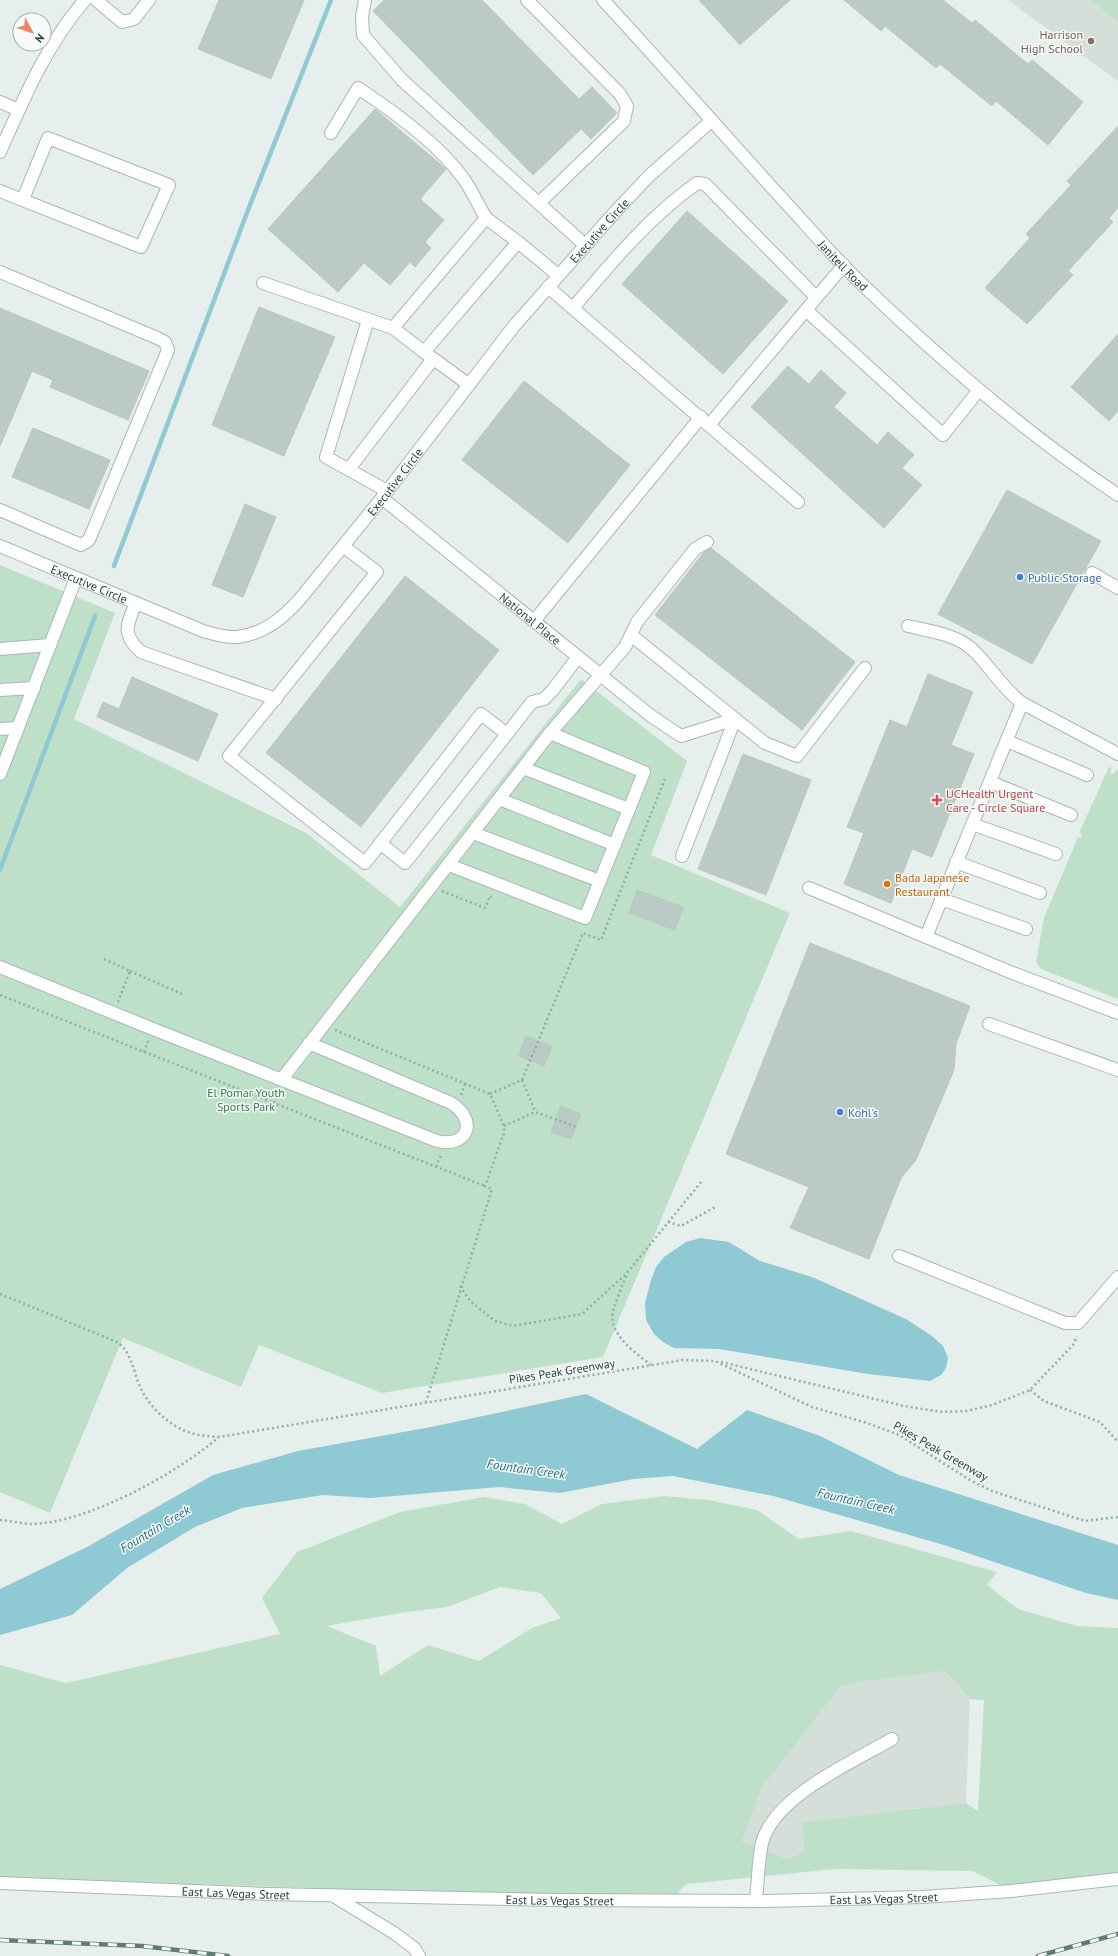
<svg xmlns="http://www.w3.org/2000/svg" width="1118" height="1956" font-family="'PT Sans',sans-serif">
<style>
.built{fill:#d4dfda}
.green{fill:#bfe0c8;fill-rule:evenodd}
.water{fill:#8ec9d4}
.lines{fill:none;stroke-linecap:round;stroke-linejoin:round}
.stream{stroke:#8ec9d4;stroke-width:4.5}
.building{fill:#bbcac4;stroke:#b8c9c2}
.minor-casing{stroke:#a8b8b2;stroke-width:14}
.path{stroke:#86b3a5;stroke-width:2.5;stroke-dasharray:2 3;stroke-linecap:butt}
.minor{stroke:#fff;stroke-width:12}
.rail-casing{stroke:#5f7d75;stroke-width:4.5}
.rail{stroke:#f7fbf9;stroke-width:3;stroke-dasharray:9;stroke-linecap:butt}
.education-dot{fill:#8d6e63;stroke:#f7fbf9;stroke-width:1.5}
.shop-dot{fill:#3f7fe0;stroke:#f7fbf9;stroke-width:1.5}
.health-dot{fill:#e0444e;stroke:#f7fbf9;stroke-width:1.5}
.food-dot{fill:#e8710a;stroke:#f7fbf9;stroke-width:1.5}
.labels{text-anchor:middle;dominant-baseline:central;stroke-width:3;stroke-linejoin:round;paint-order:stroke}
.education-label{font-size:12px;fill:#785e54;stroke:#f7fbf9;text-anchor:end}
.street-label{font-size:12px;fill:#24423a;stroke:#f7fbf9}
.shop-label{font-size:12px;fill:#366cbe;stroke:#f7fbf9;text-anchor:start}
.health-label{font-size:12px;fill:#be3a42;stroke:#f7fbf9;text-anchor:start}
.food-label{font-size:12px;fill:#c56008;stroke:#f7fbf9;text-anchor:start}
.park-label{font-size:12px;fill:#2d7a4b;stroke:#f7fbf9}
.water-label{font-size:13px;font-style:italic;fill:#1c6f80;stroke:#f7fbf9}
</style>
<rect width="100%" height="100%" fill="#e6efeb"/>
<g class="built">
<polygon points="1008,0 1118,0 1118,81"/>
<polygon points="945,1671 970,1699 966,1803 802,1822 806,1852 787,1859 742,1841 763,1786 840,1687 859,1682"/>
</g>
<g class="green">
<polygon points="1091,0 1118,0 1118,22"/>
<polygon points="0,565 115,613 74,719 306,833 400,907 581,679 687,761 651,855 790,913 603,1357 382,1393 259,1345 241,1387 123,1338 50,1513 0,1492"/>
<polygon points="1109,767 1112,768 1110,772 1113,774 1118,769 1118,999 1041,969 1036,962 1044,918 1078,837 1081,838 1082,834 1079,833"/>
<path d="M664,1496L708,1500L757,1510L799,1539L851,1531L997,1572L987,1585L1018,1609L1077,1626L1118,1628V1879L1012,1891L973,1871L835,1869L686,1884L673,1899L0,1878V1665L66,1683L280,1634L262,1598L297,1552L400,1512L484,1497L525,1504L562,1524L602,1504ZM500,1587L541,1593L561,1618L532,1628L479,1661L428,1645L380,1676L376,1646L327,1626L400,1613L447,1607ZM945,1671L970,1699L984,1700L978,1811L966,1803L802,1822L805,1852L787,1859L742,1841L763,1786L840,1687L859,1682Z"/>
</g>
<g class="water">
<polygon points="700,1238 729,1242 760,1261 812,1277 906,1319 932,1336 943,1346 948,1358 946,1368 941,1375 930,1381 868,1374 719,1349 674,1348 663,1342 654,1334 646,1320 645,1303 650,1283 656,1267 664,1257 686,1242"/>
<polygon points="586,1394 697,1449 747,1410 820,1436 899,1475 1118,1545 1118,1600 1086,1593 944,1545 773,1496 673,1476 633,1479 560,1493 499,1487 370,1498 323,1495 242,1508 195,1527 127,1568 72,1615 0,1635 0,1589 87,1547 213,1475 298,1451 431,1427"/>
</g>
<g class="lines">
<g class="stream">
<polyline points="114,566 248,210 331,0"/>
<polyline points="0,870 95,616"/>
</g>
</g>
<g class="building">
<polygon points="219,0 304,0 271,79 198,49"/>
<polygon points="384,0 482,0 579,99 592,87 617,113 591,139 581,129 533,175 373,11"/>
<polygon points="699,0 790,0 740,45"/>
<polygon points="844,0 943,0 972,23 975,20 1028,64 1032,60 1083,102 1048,145 996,101 992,106 940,64 936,68 885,26 881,31"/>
<polygon points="375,109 446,169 420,199 444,220 425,242 431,248 415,267 410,262 390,285 364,263 338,292 268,229"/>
<polygon points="1118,126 1118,208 1109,218 1113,222 1068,271 1073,275 1027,324 985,288 1030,238 1026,234 1071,185 1067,181"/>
<polygon points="687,211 788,301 723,374 622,284"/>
<polygon points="259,307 335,337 284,456 212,425"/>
<polygon points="0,308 149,371 128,420 50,387 53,380 32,371 0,446"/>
<polygon points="1118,334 1118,411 1109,421 1071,387"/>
<polygon points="788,366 809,384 821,370 846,393 834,407 877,445 888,432 914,455 902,468 922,485 884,528 751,407"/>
<polygon points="524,381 630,465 568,543 462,460"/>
<polygon points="33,428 110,460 89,509 12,477"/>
<polygon points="1007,490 1101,541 1032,664 938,614"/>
<polygon points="245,504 276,517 243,597 212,585"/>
<polygon points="711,548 855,662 802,730 655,615 704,552"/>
<polygon points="405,576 499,650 361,827 266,753"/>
<polygon points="928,674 973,692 951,745 974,754 932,857 912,849 891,903 844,884 864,833 847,827 890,720 907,727"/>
<polygon points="132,677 218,714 198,761 97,717 103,702 119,709"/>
<polygon points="743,754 811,780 766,895 698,869"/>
<polygon points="637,890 683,907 675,930 629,913"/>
<polygon points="810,943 970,1006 956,1044 954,1070 916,1160 901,1178 869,1259 790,1228 809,1187 726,1154"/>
<polygon points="526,1036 552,1046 544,1066 519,1056"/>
<polygon points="561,1106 581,1114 571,1139 551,1132"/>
</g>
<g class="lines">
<g class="minor-casing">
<g id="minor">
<polyline points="96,0 122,22 134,19 149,0"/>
<polyline points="365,0 362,17 363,35 402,80 585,245"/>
<polyline points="527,0 620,94 627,106 624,121 539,203"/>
<path id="s1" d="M603,0C665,67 725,136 786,203C812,231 837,261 865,287C944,363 1027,434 1118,495"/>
<polyline points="0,102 19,110"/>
<path d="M331,133L358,88C393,111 438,143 463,178C472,190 478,205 486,218"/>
<path d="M0,152C24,98 46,45 85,0"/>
<polyline points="0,191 141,247 169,185 48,138 23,199"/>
<polyline points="0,272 155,337 165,342 168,350 89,540 81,545 0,510"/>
<polyline points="263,283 393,328"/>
<polyline points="548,287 798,502"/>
<path d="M573,308C611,263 649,217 697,183L705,184L816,297"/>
<polyline points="806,310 943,435 979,390"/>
<polyline points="368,320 326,457 387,491"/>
<polyline points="424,352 393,328 486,218 518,242"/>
<polyline points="468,384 424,352 518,242 558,275"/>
<polyline points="709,425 844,265"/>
<polyline points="349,469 433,359"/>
<path id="s2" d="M382,498L651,716L681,736L735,719L765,743L797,756L865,668"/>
<path id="s3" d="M0,546L203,631C214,634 226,638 237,637C264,634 283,618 300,599L382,498L514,326L615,212L649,176L711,121"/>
<polyline points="343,546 377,572 229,756 365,863 481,714 507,734 532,702 544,699 552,691 578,657"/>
<polyline points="1092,573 1118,588"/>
<path d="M136,603C127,625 121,634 141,652L276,699"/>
<polyline points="534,621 701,417"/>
<path d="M908,626C929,631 955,634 972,649C990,666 1002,688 1022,703L1118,754"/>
<polyline points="631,635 735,719 682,856"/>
<polyline points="0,649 50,645"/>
<polyline points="0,690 34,688"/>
<polyline points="0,729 18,728"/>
<polyline points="1007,741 1087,775"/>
<polyline points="523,768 629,809"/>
<polyline points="0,774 76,578"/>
<polyline points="990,782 1071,815"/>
<polyline points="499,799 615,845"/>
<polyline points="972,824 1056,854"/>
<polyline points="473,833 600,881"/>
<polyline points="380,843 405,863 507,734"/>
<polyline points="956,862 1040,893"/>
<polyline points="449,865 585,918 644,772 550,733"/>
<polyline points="809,888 1010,972 1118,1013"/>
<polyline points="941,899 1026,929"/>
<polyline points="926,937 1022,703"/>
<path d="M0,967L153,1029L437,1141C467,1148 479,1121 451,1103L309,1043"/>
<polyline points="989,1024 1118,1070"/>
<polyline points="282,1079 550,733 625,647 637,622 695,549 707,542"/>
<polyline points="899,1256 1065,1323 1078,1323 1118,1277"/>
<path id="s4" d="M0,1883L269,1894L555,1900L766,1901L922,1897L1012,1891L1118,1879"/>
<polyline points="332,1895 394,1933 414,1948 419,1956"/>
<path d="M756,1900C758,1882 758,1861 762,1843C774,1796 853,1762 892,1739"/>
</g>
</g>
<g class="path">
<polyline points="442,891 485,908 490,896 492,897"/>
<polyline points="104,959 130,971 118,1002"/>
<polyline points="130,971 182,994"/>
<polyline points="0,995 274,1103"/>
<polyline points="335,1030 490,1094 504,1126 504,1133 485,1186 492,1189 426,1402"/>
<polyline points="144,1052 148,1041"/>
<polyline points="522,1080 583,933 601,940 666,776"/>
<polyline points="278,1092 274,1103 485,1186"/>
<polyline points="490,1094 522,1080 535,1111"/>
<polyline points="461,1095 465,1084"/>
<polyline points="504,1126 535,1112 577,1127"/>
<polyline points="436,1167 441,1155"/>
<polyline points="668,1222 681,1226 717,1206"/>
<path d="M626,1276C623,1284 612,1310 612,1317C614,1339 636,1353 651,1365"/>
<polyline points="460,1286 470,1301 495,1321 513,1326 582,1314 626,1274 702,1181"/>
<path d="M0,1294L117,1342C130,1351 133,1367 138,1382C146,1404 168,1426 191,1433C200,1436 210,1436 219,1437"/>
<polyline points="721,1362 904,1406 942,1412 967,1411 992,1405 1030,1390 1073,1345 1077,1336"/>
<polyline points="1030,1390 1044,1401 1100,1422 1118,1442"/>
<path d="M0,1520C11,1521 23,1524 33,1524C90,1522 177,1473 219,1437L683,1360L715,1361L812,1407L867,1423L899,1435L970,1480L992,1491L1085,1521L1118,1517"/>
</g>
<use href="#minor" class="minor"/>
<g class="rail-casing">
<g id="rail">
<polyline points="0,1940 142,1946 228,1956"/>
<polyline points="1038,1956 1118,1934"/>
</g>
</g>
<use href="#rail" class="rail"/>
</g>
<circle class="education-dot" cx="1091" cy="41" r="4"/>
<g class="shop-dot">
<circle cx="1020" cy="577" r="4"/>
<circle cx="840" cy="1112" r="4"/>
</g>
<path class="health-dot" d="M935 794h4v4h4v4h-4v4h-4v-4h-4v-4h4z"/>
<circle class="food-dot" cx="887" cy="884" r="4"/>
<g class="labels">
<g class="education-label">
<text x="1083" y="34">Harrison<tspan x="1083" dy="14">High School</tspan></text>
</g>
<g class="street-label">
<text stroke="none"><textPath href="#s3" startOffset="805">Executive Circle</textPath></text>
<text stroke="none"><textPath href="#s1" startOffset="358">Janitell Road</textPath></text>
<text stroke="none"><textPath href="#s3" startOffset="481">Executive Circle</textPath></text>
<text stroke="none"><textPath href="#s3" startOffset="97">Executive Circle</textPath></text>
<text stroke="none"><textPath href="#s2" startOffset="191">National Place</textPath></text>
<text transform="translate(562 1371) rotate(-9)">Pikes Peak Greenway</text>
<text transform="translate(941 1451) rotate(30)">Pikes Peak Greenway</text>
<text stroke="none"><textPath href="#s4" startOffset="236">East Las Vegas Street</textPath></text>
<text stroke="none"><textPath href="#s4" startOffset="884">East Las Vegas Street</textPath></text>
<text stroke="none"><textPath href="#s4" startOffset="560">East Las Vegas Street</textPath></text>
</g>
<g class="shop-label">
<text x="1028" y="577">Public Storage</text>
<text x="848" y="1112">Kohl's</text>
</g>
<g class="health-label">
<text x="946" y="793">UCHealth Urgent<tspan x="946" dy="14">Care - Circle Square</tspan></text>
</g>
<g class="food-label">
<text x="895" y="877">Bada Japanese<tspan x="895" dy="14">Restaurant</tspan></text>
</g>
<g class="park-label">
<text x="246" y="1092">El Pomar Youth<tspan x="246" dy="14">Sports Park</tspan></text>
</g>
<g class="water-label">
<text transform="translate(526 1469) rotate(8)">Fountain Creek</text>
<text transform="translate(856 1501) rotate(13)">Fountain Creek</text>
<text transform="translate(155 1529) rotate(-31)">Fountain Creek</text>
</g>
</g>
<g transform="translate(32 32) rotate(130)"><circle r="19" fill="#f7fbf9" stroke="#a3b1ad"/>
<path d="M0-3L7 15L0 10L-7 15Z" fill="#f4845f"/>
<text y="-6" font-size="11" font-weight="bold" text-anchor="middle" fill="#24423a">N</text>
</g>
</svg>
